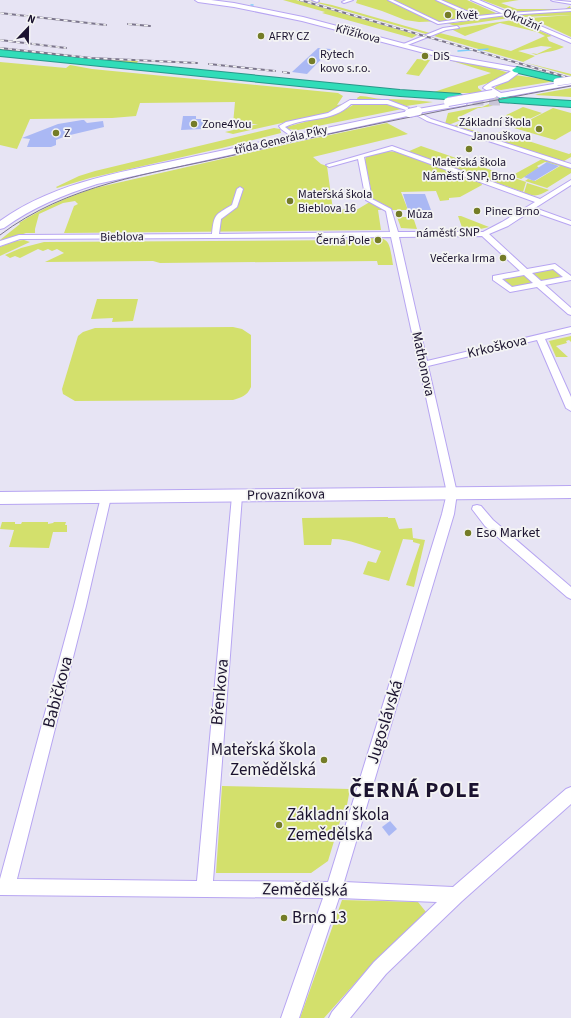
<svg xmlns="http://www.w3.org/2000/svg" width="571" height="1018" font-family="'Source Sans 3',sans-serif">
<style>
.green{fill:#d3e06c}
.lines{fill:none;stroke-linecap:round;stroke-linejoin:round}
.stream{stroke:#7dcdfa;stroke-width:1.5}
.building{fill:#aab8f4}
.highway-tunnel{stroke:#c8c5d6;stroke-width:11;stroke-dasharray:11 5.5;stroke-linecap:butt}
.street-casing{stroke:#b7a5f2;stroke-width:2}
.secondary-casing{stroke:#b7a5f2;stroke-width:2}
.highway-casing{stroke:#299689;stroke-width:2}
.street{fill:#fff;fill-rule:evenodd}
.secondary{fill:#fff;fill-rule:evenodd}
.highway{fill:#31ddb9;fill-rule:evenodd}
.tram{stroke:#7c768c;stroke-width:1}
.rail-casing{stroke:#7c768c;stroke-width:2}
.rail{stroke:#f4f4f4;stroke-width:1.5;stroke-dasharray:4;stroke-linecap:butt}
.secondary-bridge-far1-casing{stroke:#b7a5f2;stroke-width:8;stroke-linecap:butt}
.secondary-bridge-casing{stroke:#b7a5f2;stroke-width:10;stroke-linecap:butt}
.secondary-bridge-far1{stroke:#fff;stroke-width:7}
.secondary-bridge{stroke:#fff;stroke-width:8}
.poi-dot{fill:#747c27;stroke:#f4f4f4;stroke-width:1.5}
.labels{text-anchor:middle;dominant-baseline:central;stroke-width:3.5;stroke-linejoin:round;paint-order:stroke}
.far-poi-label{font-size:12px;fill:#1b132f;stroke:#f4f4f4;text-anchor:start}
.far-street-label{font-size:12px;fill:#1b132f;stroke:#f4f4f4}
.street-label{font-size:14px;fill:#1b132f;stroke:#f4f4f4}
.poi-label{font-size:14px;fill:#1b132f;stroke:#f4f4f4;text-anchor:start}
.near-street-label{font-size:17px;fill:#1b132f;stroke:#f4f4f4}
.near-poi-label{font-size:17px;fill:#1b132f;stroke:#f4f4f4;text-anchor:start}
.near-district-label{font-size:22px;font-weight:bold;letter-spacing:1px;fill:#1b132f;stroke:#f4f4f4}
</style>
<rect width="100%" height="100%" fill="#e7e4f4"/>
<g class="green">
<polygon points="283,0 296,0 417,35 412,38 322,13 325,12"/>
<polygon points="307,0 332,5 430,33 426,34"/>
<polygon points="357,0 467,0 498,14 481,16 477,15 470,18 443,21 419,22 405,20 382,11 356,3"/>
<polygon points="482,0 519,0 501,3 517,9 565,9 570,6 571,9 514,12"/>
<polygon points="571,11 571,15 522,17 515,14"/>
<polygon points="501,15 509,18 455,26 447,23 454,23"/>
<polygon points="571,15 571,37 530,18"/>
<path d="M514,20L552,36L547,37L549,41L564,47C554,52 547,51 536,55L531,53L537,54L552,47L541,46L518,51L535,56L523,62L571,74V76L434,36L440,33L511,51L545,36L537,32L500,23L465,36L451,29Z"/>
<polygon points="0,49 95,60 138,61 137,63 180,68 178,69 0,51"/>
<polygon points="417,59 430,60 419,76 406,74"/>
<polygon points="449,60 493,68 509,73 495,81 478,86 478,88 482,91 481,93 431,93 491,73"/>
<polygon points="0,62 66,68 70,65 92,69 338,93 343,96 337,105 343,104 331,112 233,134 225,132 258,124 233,124 235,102 140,103 136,116 112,118 30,119 17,149 0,145"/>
<path d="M515,75L556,81L501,90L494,89C497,83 510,80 515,75Z"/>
<polygon points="571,88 571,97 535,95 538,94"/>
<path d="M360,96C368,96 375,99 382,99C399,99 416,100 433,102L406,106L394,102L358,100L357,98Z"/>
<polygon points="387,104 402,109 298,130 287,129 286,127 339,113 353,105"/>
<path d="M489,104L493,106C491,106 480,108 478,108L457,118L461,120L451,124H445L448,113L479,107H482Z"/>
<polygon points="523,107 542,113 521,123 502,117"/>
<polygon points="553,108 571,113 571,131 555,140 514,128"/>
<polygon points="464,121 470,123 462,127 492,136 500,132 569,154 571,153 571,157 564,161 558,160 497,141 499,139 492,137 489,138 485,135 454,126"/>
<path d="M387,123L408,134L313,157L321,164L327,166L333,210L358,209L373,200L365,160L366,157C375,152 386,150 396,152L481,182L482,185L460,197L449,198V200L440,201L436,191L401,192L408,210H378L381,230L64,233L74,206L78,204L75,201L63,203L39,214L35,229V233H26L0,242V240L20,224L19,223C43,208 67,197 95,188L297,142Z"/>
<polygon points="274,128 280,129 281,133 222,148 90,178 57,188 56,187 79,176 95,171"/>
<polygon points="421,146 526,182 523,192 407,152"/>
<polygon points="542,159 571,168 571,173 547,188 525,181 528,179 535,181 560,166 545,162 537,166 539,168 521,179 511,176"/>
<path d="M527,183L549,190C539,196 535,197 524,193Z"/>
<polygon points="458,216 461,216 489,227 476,230 463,230"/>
<polygon points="397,217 413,217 417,229 401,228"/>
<path d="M363,237C390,237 389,239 393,265H378L377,261L160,263L153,261L45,262L64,253L57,249L52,251L48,249L43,251L38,249L20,258L15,256L10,258L5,255L21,248L44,242L357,240Z"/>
<polygon points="24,240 30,242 0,256 0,247 15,241"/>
<polygon points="552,268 565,276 543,282 532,272"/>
<polygon points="523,274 535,284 513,289 501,279"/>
<polygon points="97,299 138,299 133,321 112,322 113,318 91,319"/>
<path d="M233,327L242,329L251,335V387C247,396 242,397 233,400L75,401L63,394L62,389L78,336L83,332L95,328Z"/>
<polygon points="571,336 571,342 569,340 566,341 567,343 556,346 568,357 556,357 549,341"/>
<path d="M388,517V518H395L399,529L412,528L413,538L425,540L414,587L406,585L420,544L413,542V540L403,539L389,581L363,574L368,561L376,563L381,551C363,546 351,539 332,539L331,545H304L302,518Z"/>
<polygon points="2,522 15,522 15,524 21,524 22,522 48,522 48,524 53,523 54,522 66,522 65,525 67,525 67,532 53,532 49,548 9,547 14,530 0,529"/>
<polygon points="222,786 350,789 347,805 345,805 328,861 311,873 216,873"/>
<polygon points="342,900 418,902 426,912 373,963 324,1018 300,1018"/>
</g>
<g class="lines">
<g class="stream">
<polyline points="251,5 253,5"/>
<polyline points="478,50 488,49"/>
<polyline points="458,51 470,50"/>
</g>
</g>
<g class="building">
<polygon points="318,48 331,49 307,74 292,72"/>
<polygon points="183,116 196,116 196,119 206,119 204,127 202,127 202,129 181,130"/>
<polygon points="82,120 84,120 87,123 103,121 104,127 66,136 56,140 56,145 51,147 27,147 30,139 22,138 58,124"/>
<polygon points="547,162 559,166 534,181 524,177"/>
<polygon points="403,194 425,194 431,210 408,210"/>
<polygon points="390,821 397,829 389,836 382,827"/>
</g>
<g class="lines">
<polyline class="highway-tunnel" points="456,100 504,100"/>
<g class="street-casing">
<g id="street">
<polygon points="312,0 318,0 319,1 317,2"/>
<polygon points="346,0 353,0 344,3 342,2"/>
<polygon points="388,0 393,0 439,22 473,17 436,0 441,0 478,16 507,13 571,9 571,11 507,15 438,24"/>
<polygon points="551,0 571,2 571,4 553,1"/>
<polygon points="457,26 459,28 446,30 405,46 401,45 443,28"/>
<path d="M350,100H388L409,108L406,110L387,104H351C332,123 307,116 285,127L297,136L298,137L295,139L281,129L279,126L286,122L328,113Z"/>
<polygon points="418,114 422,114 431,119 571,164 571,168 427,121 418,116"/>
<path d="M392,146L540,199L571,180V185L535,208L571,221V225L531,211L508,226L489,234L527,269L555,264L571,276V280L545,285L571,308V315L568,314L537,287L510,292L493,280V276L520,271L482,236L399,237L427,361L571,327V333L545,339L571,397V411L566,408L537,340L428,366L457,493L454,514L344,882L453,887L566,789L571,787V804L462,901L386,974L350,1018H329L332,1012L374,962L437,902L339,898L299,1018H281L323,898L0,895V879L74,606L101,497L102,494H110L111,497L86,606L17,879L197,881L232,496L233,493H241L242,496L213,881L328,882L442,514L447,493L391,237L20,239L0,246V241L19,235L212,234C214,214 215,215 232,205L237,189L240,187L243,189L237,207L221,219L219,234L390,232L386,211L366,200L358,159L329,167L326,165ZM392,150L535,202L502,222L483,232H398L391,209L372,199L364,157ZM553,269L563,277L541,281L532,273ZM524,275L533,283L512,287L502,279Z"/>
<polygon points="477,505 481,506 493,520 571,587 571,599 567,597 485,526 472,509 473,506"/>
</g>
</g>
<g class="secondary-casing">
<g id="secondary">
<path d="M195,0H211L234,3L303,17L451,56L520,68V72L508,81L491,87L501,93L571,81V85L500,98L483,88C486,83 504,76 511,71L451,60L302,21L234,7L198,2Z"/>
<polygon points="471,0 479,0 571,39 571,43"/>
<polygon points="463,101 467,103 466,105 418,113 414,111 418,109"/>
<path d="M409,111L413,113L412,115L97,184C63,195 33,207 4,228L0,229V221C57,180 129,171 196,156C267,141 338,125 409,111Z"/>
<polygon points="571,486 571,498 0,504 0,492"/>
</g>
</g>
<g class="highway-casing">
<g id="highway">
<polygon points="0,50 400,90 460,94 465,97 460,100 400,96 0,56"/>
<polygon points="517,67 565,78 567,80 562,83 514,72 512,70"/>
<polygon points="504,97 571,101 571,107 500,102 499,100 500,98"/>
</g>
</g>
<use href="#street" class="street"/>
<use href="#secondary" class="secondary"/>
<use href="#highway" class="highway"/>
<path class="tram" d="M0,235C67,184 150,174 230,156C343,130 457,107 571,86"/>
<g class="rail-casing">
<g id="rail">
<polyline points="300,0 570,78"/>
<polyline points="0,13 106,25"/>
<polyline points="128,24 150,26"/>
<polyline points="0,40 66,48"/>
<polyline points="0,48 91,58 197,63"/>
<polyline points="209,64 275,71"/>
<polyline points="283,72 289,73"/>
</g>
</g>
<use href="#rail" class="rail"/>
<g class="secondary-bridge-far1-casing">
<polyline id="secondary-bridge-far1" points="557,82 571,80"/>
</g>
<g class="secondary-bridge-casing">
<g id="secondary-bridge">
<polyline points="448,102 493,94"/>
<polyline points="409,113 418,111"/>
</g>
</g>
<use href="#secondary-bridge-far1" class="secondary-bridge-far1"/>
<use href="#secondary-bridge" class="secondary-bridge"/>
</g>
<g class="poi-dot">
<circle cx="448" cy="15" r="4"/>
<circle cx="261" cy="36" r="4"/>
<circle cx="425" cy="56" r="4"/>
<circle cx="312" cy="61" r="4"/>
<circle cx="194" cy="124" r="4"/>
<circle cx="539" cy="129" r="4"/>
<circle cx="56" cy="133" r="4"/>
<circle cx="469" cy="149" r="4"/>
<circle cx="290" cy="201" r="4"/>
<circle cx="477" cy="211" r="4"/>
<circle cx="399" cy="214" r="4"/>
<circle cx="378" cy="240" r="4"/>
<circle cx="503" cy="258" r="4"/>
<circle cx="468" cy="533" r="4"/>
<circle cx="324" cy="760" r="4"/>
<circle cx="279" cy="825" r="4"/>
<circle cx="284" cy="918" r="4"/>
</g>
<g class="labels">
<g class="far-poi-label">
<text x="456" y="15">Květ</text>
<text x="269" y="36">AFRY CZ</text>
<text x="320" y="54">Rytech<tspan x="320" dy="14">kovo s.r.o.</tspan></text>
<text x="433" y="56">DiS</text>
<text x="531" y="122" text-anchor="end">Základní škola<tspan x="531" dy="14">Janouškova</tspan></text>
<text x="202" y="124">Zone4You</text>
<text x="64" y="133">Z</text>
<text x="469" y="162" text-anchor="middle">Mateřská škola<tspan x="469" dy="14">Náměstí SNP, Brno</tspan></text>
<text x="298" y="194">Mateřská škola<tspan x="298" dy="14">Bieblova 16</tspan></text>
<text x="485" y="211">Pinec Brno</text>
<text x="407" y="214">Můza</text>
<text x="370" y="240" text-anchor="end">Černá Pole</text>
<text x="495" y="258" text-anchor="end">Večerka Irma</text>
</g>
<g class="far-street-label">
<text transform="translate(522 20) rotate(23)">Okružní</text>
<text transform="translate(358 34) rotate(15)">Křižíkova</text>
<text transform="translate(281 140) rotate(-13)">třída Generála Píky</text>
<text transform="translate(448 233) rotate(-1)">náměstí SNP</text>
<text transform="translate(122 237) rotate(-1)">Bieblova</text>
</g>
<g class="street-label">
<text transform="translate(497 347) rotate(-13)">Krkoškova</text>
<text transform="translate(423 364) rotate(78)">Mathonova</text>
<text transform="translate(286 495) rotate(-1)">Provazníkova</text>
</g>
<g class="poi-label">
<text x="476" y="533">Eso Market</text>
</g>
<g class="near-street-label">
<text transform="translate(58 692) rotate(-75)">Babičkova</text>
<text transform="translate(220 692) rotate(-85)">Břenkova</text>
<text transform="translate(385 722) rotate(-73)">Jugoslávská</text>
<text transform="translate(305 890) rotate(1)">Zemědělská</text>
</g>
<g class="near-poi-label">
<text x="316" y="750" text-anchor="end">Mateřská škola<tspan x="316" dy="20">Zemědělská</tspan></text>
<text x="287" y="815">Základní škola<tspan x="287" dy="20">Zemědělská</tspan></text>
<text x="292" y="918">Brno 13</text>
</g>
<g class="near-district-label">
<text x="415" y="790">ČERNÁ POLE</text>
</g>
</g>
<g transform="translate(28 28) rotate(22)" stroke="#f4f4f4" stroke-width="3" paint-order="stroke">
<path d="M0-3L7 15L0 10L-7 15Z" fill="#1b132f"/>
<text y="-6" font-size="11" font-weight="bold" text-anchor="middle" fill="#1b132f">N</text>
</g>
</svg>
